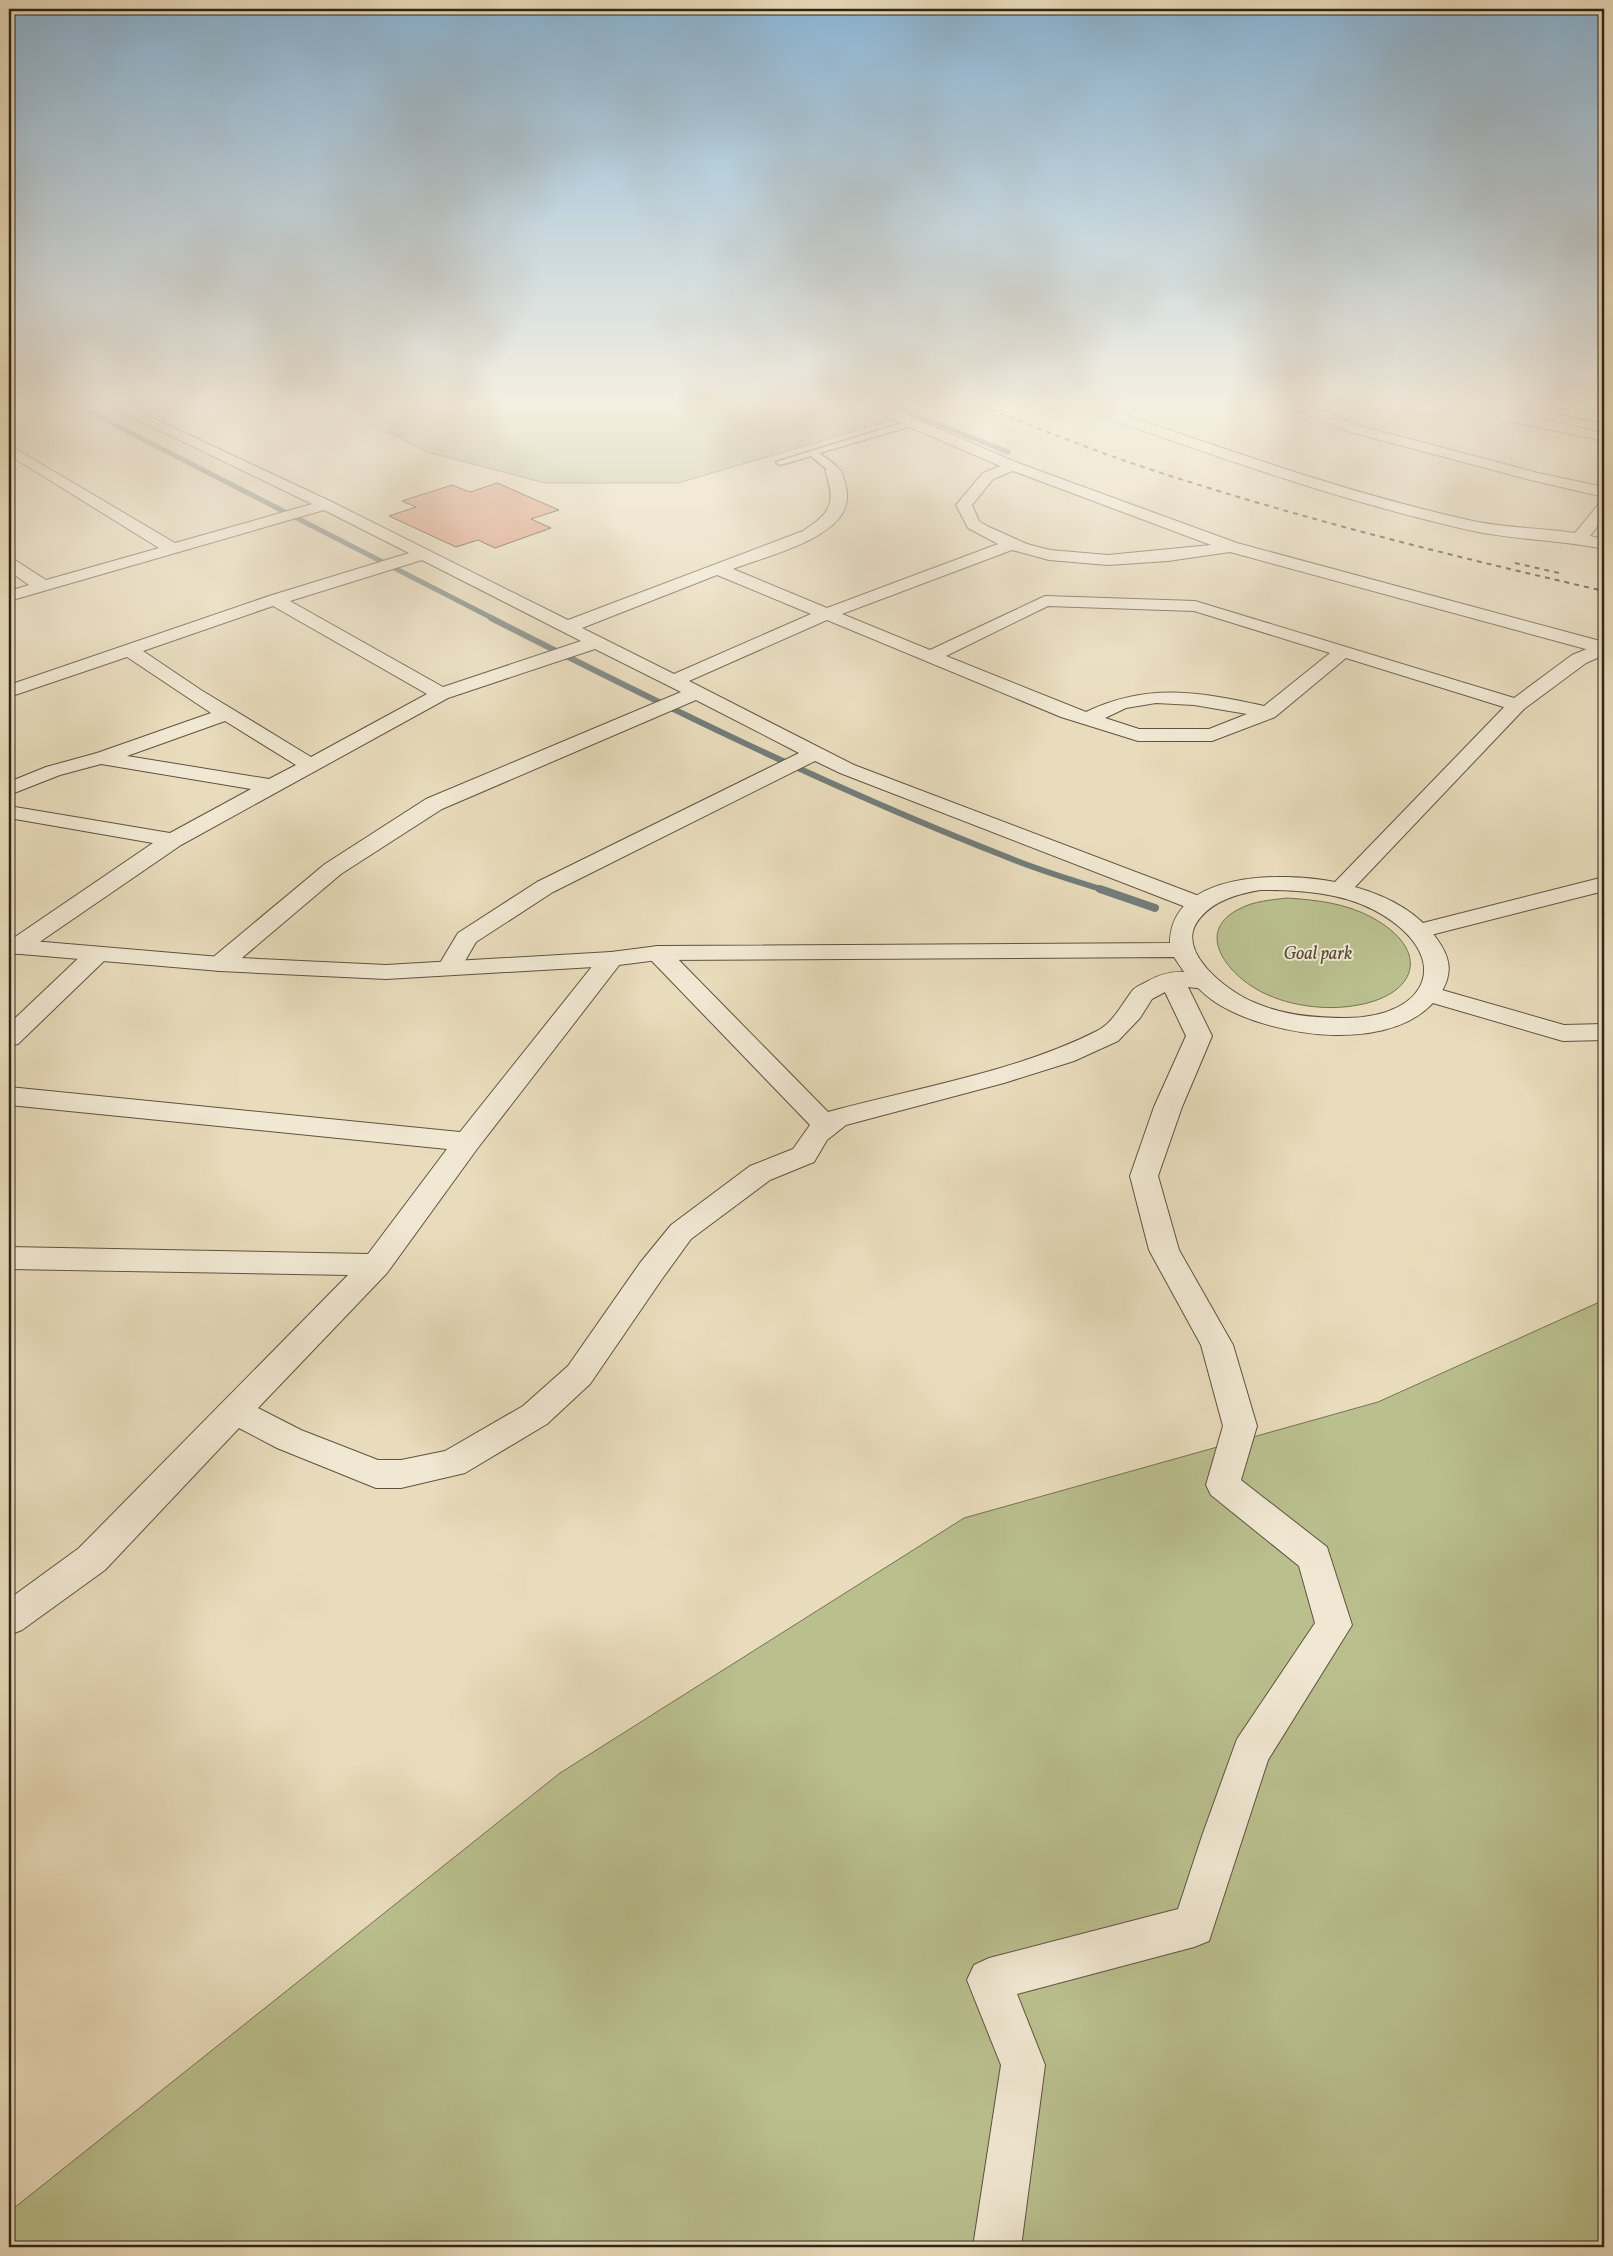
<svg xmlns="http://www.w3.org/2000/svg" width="1613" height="2256" font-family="Vollkorn,serif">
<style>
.green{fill:#babf8e;stroke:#757253}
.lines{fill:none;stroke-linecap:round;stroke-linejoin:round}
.stream-far2{stroke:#727d7b;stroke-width:5}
.stream-far1{stroke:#727d7b;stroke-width:6}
.stream{stroke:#727d7b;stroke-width:8}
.building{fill:#e09679;stroke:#302518}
.service-casing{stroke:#5e5341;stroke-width:3}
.minor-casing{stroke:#5e5341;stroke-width:2}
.tertiary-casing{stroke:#5e5341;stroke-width:2}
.service{fill:#f1e8d3;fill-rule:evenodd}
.minor{fill:#f1e8d3;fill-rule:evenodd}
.tertiary{fill:#f1e8d3;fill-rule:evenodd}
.rail{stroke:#302518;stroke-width:2;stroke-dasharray:5 5;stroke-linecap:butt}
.labels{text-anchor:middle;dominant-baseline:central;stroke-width:4;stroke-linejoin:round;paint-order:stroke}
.park-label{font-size:18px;font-style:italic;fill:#524c36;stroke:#f1e8d3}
</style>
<rect width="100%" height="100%" fill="#e9dcbc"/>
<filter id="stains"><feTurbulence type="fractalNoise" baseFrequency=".004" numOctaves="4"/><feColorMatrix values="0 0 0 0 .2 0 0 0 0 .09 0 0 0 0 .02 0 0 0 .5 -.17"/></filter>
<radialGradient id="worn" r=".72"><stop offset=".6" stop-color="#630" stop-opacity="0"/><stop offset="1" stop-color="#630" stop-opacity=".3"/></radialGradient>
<g class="green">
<polygon points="403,406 854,406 886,422 678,483 545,483 427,452 388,432"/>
<path d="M1287,898C1316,900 1345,903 1371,917C1433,950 1418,997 1352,1006C1320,1011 1277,1004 1250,985C1222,966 1198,930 1239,909C1254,901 1271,900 1287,898Z"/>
<polygon points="1604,1300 1604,2247 9,2247 9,2212 560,1773 964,1518 1378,1402"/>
</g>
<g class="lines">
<g class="stream-far2">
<polyline points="78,406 494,619"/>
<polyline points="892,406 1008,452"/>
</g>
<path class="stream-far1" d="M491,618C660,704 830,788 1007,857C1038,870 1071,880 1104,890"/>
<polyline class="stream" points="1100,889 1155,908"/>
</g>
<polygon class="building" points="497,483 559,510 531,519 551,528 495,548 478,540 456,547 389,516 416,507 402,501 452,485 470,492"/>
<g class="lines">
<g class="service-casing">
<g id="service">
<polygon points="1525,406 1542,406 1604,418 1604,423"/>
<polygon points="912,420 915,421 915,425 819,453 834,464 838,470 836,472 830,472 811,456 780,465 776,462"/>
</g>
</g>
<g class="minor-casing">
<g id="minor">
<path d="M109,406H127L332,502L568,620L803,531C832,512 836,503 825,470L833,465L841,470C845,482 850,495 845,508C833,541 763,557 733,569L827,608L998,544L968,528L956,505L983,473L1000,466L868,409L866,406H885L1018,463L1237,543L1604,642V654L1230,552L1168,561L1108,565L1049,560L1012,550L842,614L930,650L1045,596L1195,601L1524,701L1527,705L1524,709H1510L1346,658L1275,717L1212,741H1138L1061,717L827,620L689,681L854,765L1207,899L1211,904L1207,909L1199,911L1191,909L840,773L815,761L553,892L476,942L458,973L449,975L440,973L437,968L458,933L537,882L799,753L696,700L442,809L341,874L229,969L220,971L211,969L208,964L211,959L325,864L426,799L681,692L595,649L448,698L181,845L25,952L16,954L9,952V941L153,843L9,818V806L170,833L251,789L101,764L60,775L9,795V782L46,767L97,753L211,713L127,657L9,697V685L269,596L409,553L324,510L9,601V591L29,585L9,571V559L15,560L46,580L159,548L9,455V445L175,543L312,504ZM1013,471L1211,545L1108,555L1050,550L1027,544L987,526L979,521L972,505L993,479ZM422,560L581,641L443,687L290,601ZM717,575L811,614L674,674L582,628ZM273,606L427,694L311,757L201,690L143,651ZM1048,606L1194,611L1330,653L1264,706C1199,692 1148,682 1086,712L946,656ZM1156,703L1194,705L1247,714L1209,729H1139L1105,718L1126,708ZM225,721L296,765L269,779L127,756Z"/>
<path d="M1079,406H1100C1223,448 1346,493 1473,521C1506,528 1541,528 1575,533L1598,505L1604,503V518L1590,536L1604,539V549C1561,540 1516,540 1473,531C1339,501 1210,454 1081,409Z"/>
<polygon points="1291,406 1311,406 1360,426 1538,473 1604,487 1604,497 1531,480 1350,432 1293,409"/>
<polygon points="1604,877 1604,891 1419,938 1411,936 1407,931 1411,926"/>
<path d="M658,946L667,948L828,1112C916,1088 1016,1072 1097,1031C1113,1023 1122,1004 1132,991C1136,986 1143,984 1148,981C1171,968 1189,971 1214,977L1217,982L1214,987L1205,989L1188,987L1212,1036L1182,1107L1158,1176L1179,1250L1233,1345L1257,1426L1241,1480L1327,1547L1352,1625L1268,1760L1209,1941L1194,1947L1017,1994L1045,2065L1021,2247H973L1001,2065L967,1980L974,1965L989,1958L1178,1909L1202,1836L1237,1739L1315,1623L1299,1566L1211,1495L1206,1485L1223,1426L1201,1345L1149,1250L1130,1176L1154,1107L1186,1036L1165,992L1152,999L1140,1018L1118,1041L1074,1061L1004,1083L846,1125L827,1140L814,1162L770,1180L691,1239L662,1279L590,1384L547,1424L465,1473L401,1488H376L277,1448L239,1428L105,1570L22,1630L9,1635V1599L79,1548L348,1275L9,1269V1247L368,1254L447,1149L9,1105V1087L460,1132L602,954L611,952L620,954L623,959L620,964L477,1149L387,1273L258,1408L301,1430L378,1460H401L445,1451L523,1406L568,1366L640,1263L671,1225L750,1166L793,1149L810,1125L649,958L646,953L649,948Z"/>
<polygon points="96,948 105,950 108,955 105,960 18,1044 9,1046 9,1024 87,950"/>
<polygon points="1428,986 1564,1025 1604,1024 1604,1040 1563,1041 1419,999 1415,994 1419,989"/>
</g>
</g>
<g class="tertiary-casing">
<g id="tertiary">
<polygon points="1472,406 1493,406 1517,414 1604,433 1604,441 1513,422 1474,409"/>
<path d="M1604,642V655L1586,663L1524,709L1355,887C1387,896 1418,912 1437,939C1450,957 1453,972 1442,991C1402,1057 1273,1038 1218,1004C1199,992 1186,976 1174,957L658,960L611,966L386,979L220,971L9,953V939L220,957L386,965L611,952L658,946L1170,943C1171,870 1284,872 1335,882L1510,701L1572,655ZM1260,890C1299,890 1339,892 1374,910C1456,954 1431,1018 1345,1018C1314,1018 1282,1015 1253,1002C1227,991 1172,950 1200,918C1215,900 1238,894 1260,890Z"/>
</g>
</g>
<use href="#service" class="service"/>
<use href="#minor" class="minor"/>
<use href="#tertiary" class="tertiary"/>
<g class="rail">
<path d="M981,406C1033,426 1084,447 1137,465C1290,516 1447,555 1604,591"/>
<polyline points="1515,563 1559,573"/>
</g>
</g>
<linearGradient id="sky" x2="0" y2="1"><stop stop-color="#8ab6d7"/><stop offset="0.56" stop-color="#f5efe1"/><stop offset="1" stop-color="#f5efe1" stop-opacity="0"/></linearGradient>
<rect width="1613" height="722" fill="url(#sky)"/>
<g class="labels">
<g class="park-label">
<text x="1318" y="954">Goal park</text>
</g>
</g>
<rect width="1613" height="2256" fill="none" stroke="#e9dcbc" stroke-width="30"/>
<rect x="10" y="10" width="1593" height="2236" fill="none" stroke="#302518" stroke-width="2.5"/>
<rect x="15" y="15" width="1583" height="2226" fill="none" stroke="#302518"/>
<rect width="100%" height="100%" filter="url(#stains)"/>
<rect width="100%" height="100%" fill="url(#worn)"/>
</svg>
